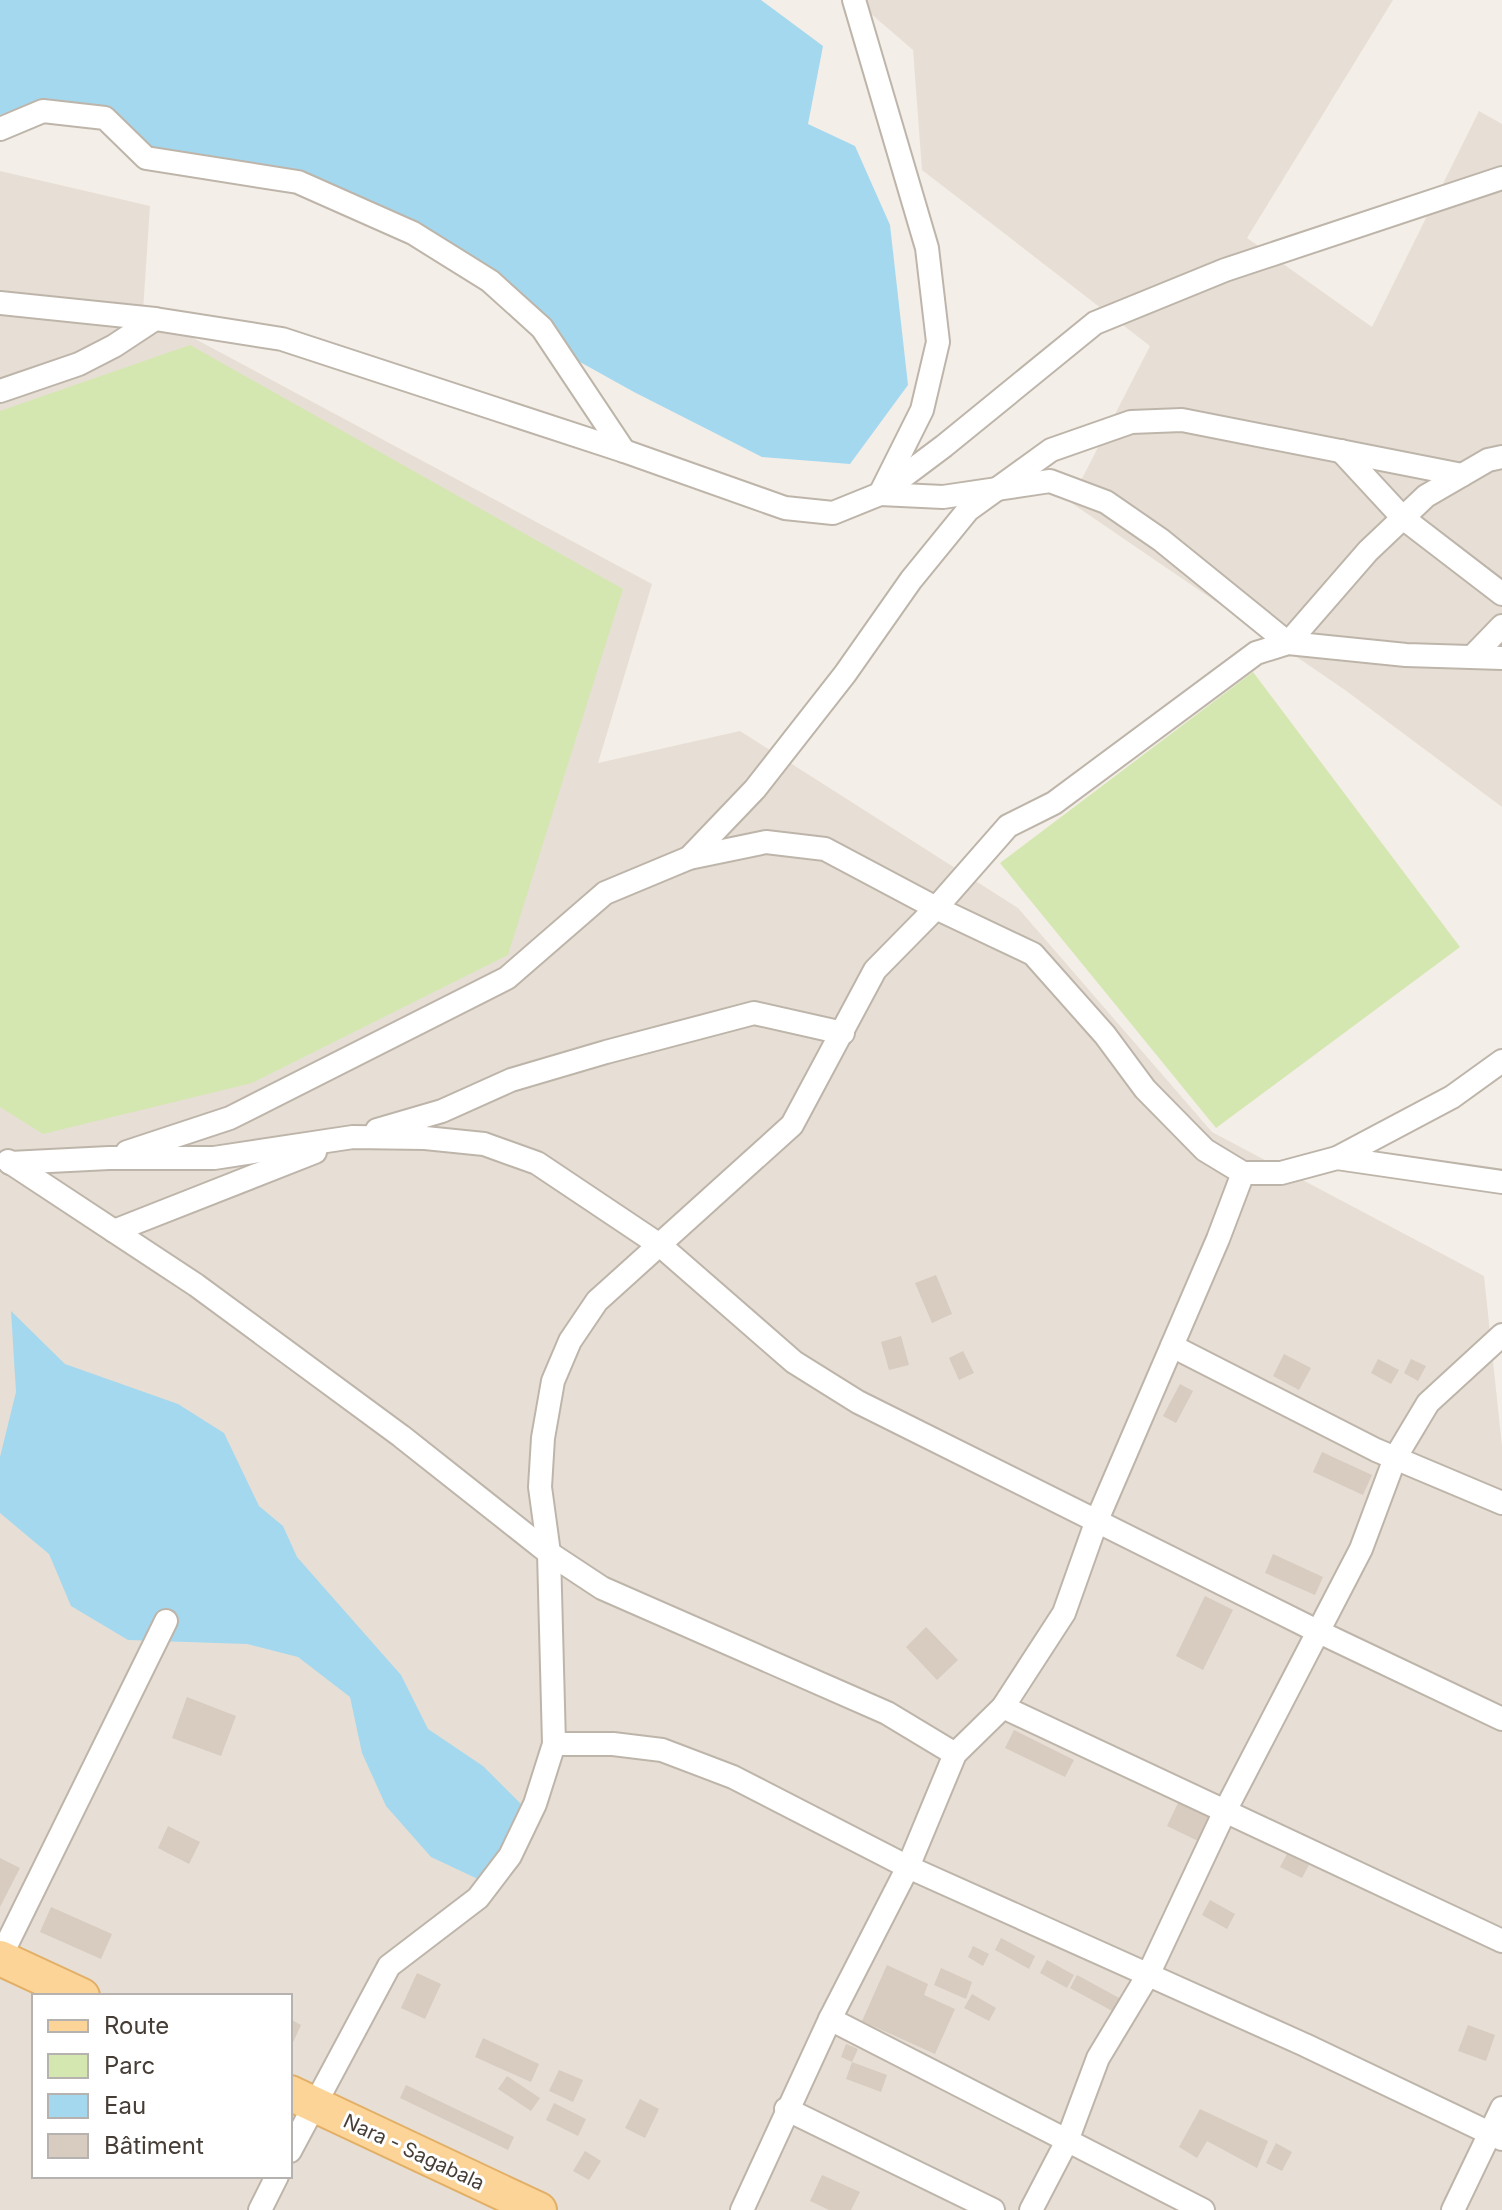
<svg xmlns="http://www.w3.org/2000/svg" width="1502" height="2210" font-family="Inter,sans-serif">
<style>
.residential{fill:#e7dfd5;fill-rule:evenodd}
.green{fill:#d4e7b0}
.water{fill:#a4d8ef}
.building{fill:#d8cbbf}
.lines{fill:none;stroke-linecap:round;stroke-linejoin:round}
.street-casing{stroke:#beb5aa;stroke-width:26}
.primary-casing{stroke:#e2af66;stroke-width:38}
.street{stroke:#fff;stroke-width:22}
.primary{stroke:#fcd497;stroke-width:34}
.labels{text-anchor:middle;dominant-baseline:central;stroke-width:6;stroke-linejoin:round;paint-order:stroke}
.street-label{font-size:20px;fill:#463e36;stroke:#fff}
</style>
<rect width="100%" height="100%" fill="#f3eee7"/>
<g class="residential">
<polygon points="855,0 1393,0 1247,238 1372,327 1479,111 1502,124 1502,807 1345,690 1070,502 1150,346 922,170 913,50"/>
<path d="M0,171L150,206L143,311L652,584L598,763L740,731L1018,908L1212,1132L1484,1276L1502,1446V2210H0ZM34,1996H290V2176H34Z"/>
</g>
<g class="green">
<polygon points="190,345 623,589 508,955 252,1083 43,1134 0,1107 0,411"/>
<polygon points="1253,672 1460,947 1216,1128 1000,863"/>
</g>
<g class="water">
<polygon points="0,0 761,0 823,46 808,124 855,146 890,225 908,385 850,464 762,457 634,392 580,362 522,302 296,173 149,146 84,105 41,100 0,115"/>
<polygon points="11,1311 65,1364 178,1404 224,1433 259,1506 283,1526 297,1557 401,1675 428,1729 483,1766 525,1808 500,1857 480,1880 431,1857 386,1806 362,1753 350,1697 298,1657 247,1644 128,1640 71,1606 49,1554 0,1513 0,1457 16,1392"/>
</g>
<g class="building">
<polygon points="936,1275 952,1314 932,1323 915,1283"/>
<polygon points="901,1336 909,1365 889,1370 881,1342"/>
<polygon points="963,1351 974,1373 959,1380 949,1358"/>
<polygon points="1284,1354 1311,1368 1299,1390 1273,1376"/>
<polygon points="1378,1359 1399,1370 1391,1384 1371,1373"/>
<polygon points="1411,1359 1426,1366 1418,1381 1404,1373"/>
<polygon points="1180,1384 1193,1391 1176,1423 1163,1416"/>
<polygon points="1322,1452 1372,1475 1363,1495 1313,1472"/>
<polygon points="1273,1554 1323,1577 1315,1595 1265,1573"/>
<polygon points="1205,1596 1233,1610 1203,1670 1176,1656"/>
<polygon points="926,1627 958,1660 937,1680 906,1647"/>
<polygon points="187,1697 236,1716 221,1756 172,1738"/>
<polygon points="1014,1730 1074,1760 1065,1777 1005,1748"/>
<polygon points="1179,1801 1212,1817 1200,1842 1167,1826"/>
<polygon points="168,1826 200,1842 189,1864 158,1848"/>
<polygon points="1287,1854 1309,1865 1302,1878 1280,1867"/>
<polygon points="0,1858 20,1868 0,1907"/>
<polygon points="1210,1900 1235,1914 1227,1929 1202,1915"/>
<polygon points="51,1907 112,1934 101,1959 40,1932"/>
<polygon points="1001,1938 1035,1956 1029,1969 995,1950"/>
<polygon points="973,1946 989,1954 983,1966 968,1957"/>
<polygon points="1047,1960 1074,1975 1067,1988 1040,1973"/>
<polygon points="887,1965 928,1984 924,1995 955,2009 935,2054 862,2021"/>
<polygon points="941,1968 972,1982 966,1999 934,1985"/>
<polygon points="417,1973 441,1984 425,2019 401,2008"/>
<polygon points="1077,1975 1121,1999 1114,2012 1070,1988"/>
<polygon points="972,1994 996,2008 989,2021 964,2008"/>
<polygon points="290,2019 301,2025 290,2049"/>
<polygon points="1468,2025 1495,2035 1486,2061 1458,2051"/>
<polygon points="483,2038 539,2064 531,2082 475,2057"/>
<polygon points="846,2044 858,2049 852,2062 887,2075 881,2092 846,2079 852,2062 841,2057"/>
<polygon points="559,2070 583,2080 573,2102 549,2091"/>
<polygon points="507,2076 540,2098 531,2111 498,2089"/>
<polygon points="406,2085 514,2137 508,2150 400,2098"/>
<polygon points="640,2099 659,2109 645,2138 625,2128"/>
<polygon points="554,2103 586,2119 578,2136 546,2120"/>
<polygon points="1200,2109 1268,2141 1257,2168 1207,2141 1197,2158 1179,2147"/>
<polygon points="1276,2143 1292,2152 1282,2171 1266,2163"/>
<polygon points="585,2151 601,2161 589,2180 573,2171"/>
<polygon points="822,2175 860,2192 851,2210 829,2210 810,2201"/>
</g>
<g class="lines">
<g class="street-casing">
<g id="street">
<polyline points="854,0 927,248 938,342 922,410 880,494 943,497 1050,481 1106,502 1161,540 1288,643 1368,551 1426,496 1488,460 1502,457"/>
<polyline points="0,129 43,111 105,118 146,158 298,182 413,233 490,281 542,328 624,451"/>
<polyline points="0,303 155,319 282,339 624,451 785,508 833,513 880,494 944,446 1095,323 1225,270 1502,178"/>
<polyline points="0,391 79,364 114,346 155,319"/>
<polyline points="1341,451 1403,518 1502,594"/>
<polyline points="1472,657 1502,626"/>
<polyline points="689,858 755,789 845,674 911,580 968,510 1051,450 1131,422 1182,420 1462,475"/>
<polyline points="377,1130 442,1111 511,1080 606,1052 754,1013 843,1033"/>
<polyline points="127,1152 230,1118 507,978 605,893 689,858 766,842 825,849 936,908 1033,954 1105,1035 1145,1089 1205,1150 1243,1173 1281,1173 1337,1158 1502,1182"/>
<polyline points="1337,1158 1452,1097 1502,1061"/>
<polyline points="8,1161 196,1285 401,1436 549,1553 602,1588 887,1713 955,1754"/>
<polyline points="10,1163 109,1158 214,1158 353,1137 425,1138 484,1144 537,1163 661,1246 794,1362 858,1402 1317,1631 1502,1719"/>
<polyline points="114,1231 315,1152"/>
<polyline points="1172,1346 1376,1450 1502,1503"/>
<polyline points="1003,1707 1502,1941"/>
<polyline points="554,1744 613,1744 662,1750 733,1777 908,1867 1305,2045 1502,2139"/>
<polyline points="0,1958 166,1621"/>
<polyline points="830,2019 1203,2210"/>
<polyline points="786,2109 993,2210"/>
<polyline points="290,2151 389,1966 478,1898 510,1856 535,1804 554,1744 549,1553 540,1487 543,1438 553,1381 570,1341 597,1301 792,1125 875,970 936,908 1008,826 1054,803 1256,653 1288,643 1406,655 1502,658"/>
<polyline points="260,2210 277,2176"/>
<polyline points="742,2210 830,2019 908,1867 955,1754 1003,1707 1064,1613 1097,1520 1218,1239 1243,1173"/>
<polyline points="1031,2210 1067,2141 1098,2058 1148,1975 1225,1811 1361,1549 1395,1458 1428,1403 1502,1335"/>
<polyline points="1453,2210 1502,2108"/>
</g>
</g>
<g class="primary-casing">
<g id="primary">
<polyline points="0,1958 82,1996"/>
<polyline points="290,2093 539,2210"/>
</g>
</g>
<use href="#street" class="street"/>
<use href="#primary" class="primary"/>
</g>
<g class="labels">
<g class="street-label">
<text transform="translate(414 2152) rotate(25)">Nara - Sagabala</text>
</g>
</g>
<rect x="32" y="1994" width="260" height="184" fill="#ffffff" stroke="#b5b2af" stroke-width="2"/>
<rect x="48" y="2020" width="40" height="12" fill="#fcd497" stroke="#b5b2af" stroke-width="2"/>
<text x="104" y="2034" font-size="24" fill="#463e36">Route</text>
<rect x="48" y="2054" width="40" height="24" fill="#d4e7b0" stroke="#b5b2af" stroke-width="2"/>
<text x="104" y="2074" font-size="24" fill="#463e36">Parc</text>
<rect x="48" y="2094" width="40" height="24" fill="#a4d8ef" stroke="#b5b2af" stroke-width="2"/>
<text x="104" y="2114" font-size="24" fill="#463e36">Eau</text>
<rect x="48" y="2134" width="40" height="24" fill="#d8cbbf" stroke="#b5b2af" stroke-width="2"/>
<text x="104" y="2154" font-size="24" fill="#463e36">Bâtiment</text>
</svg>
